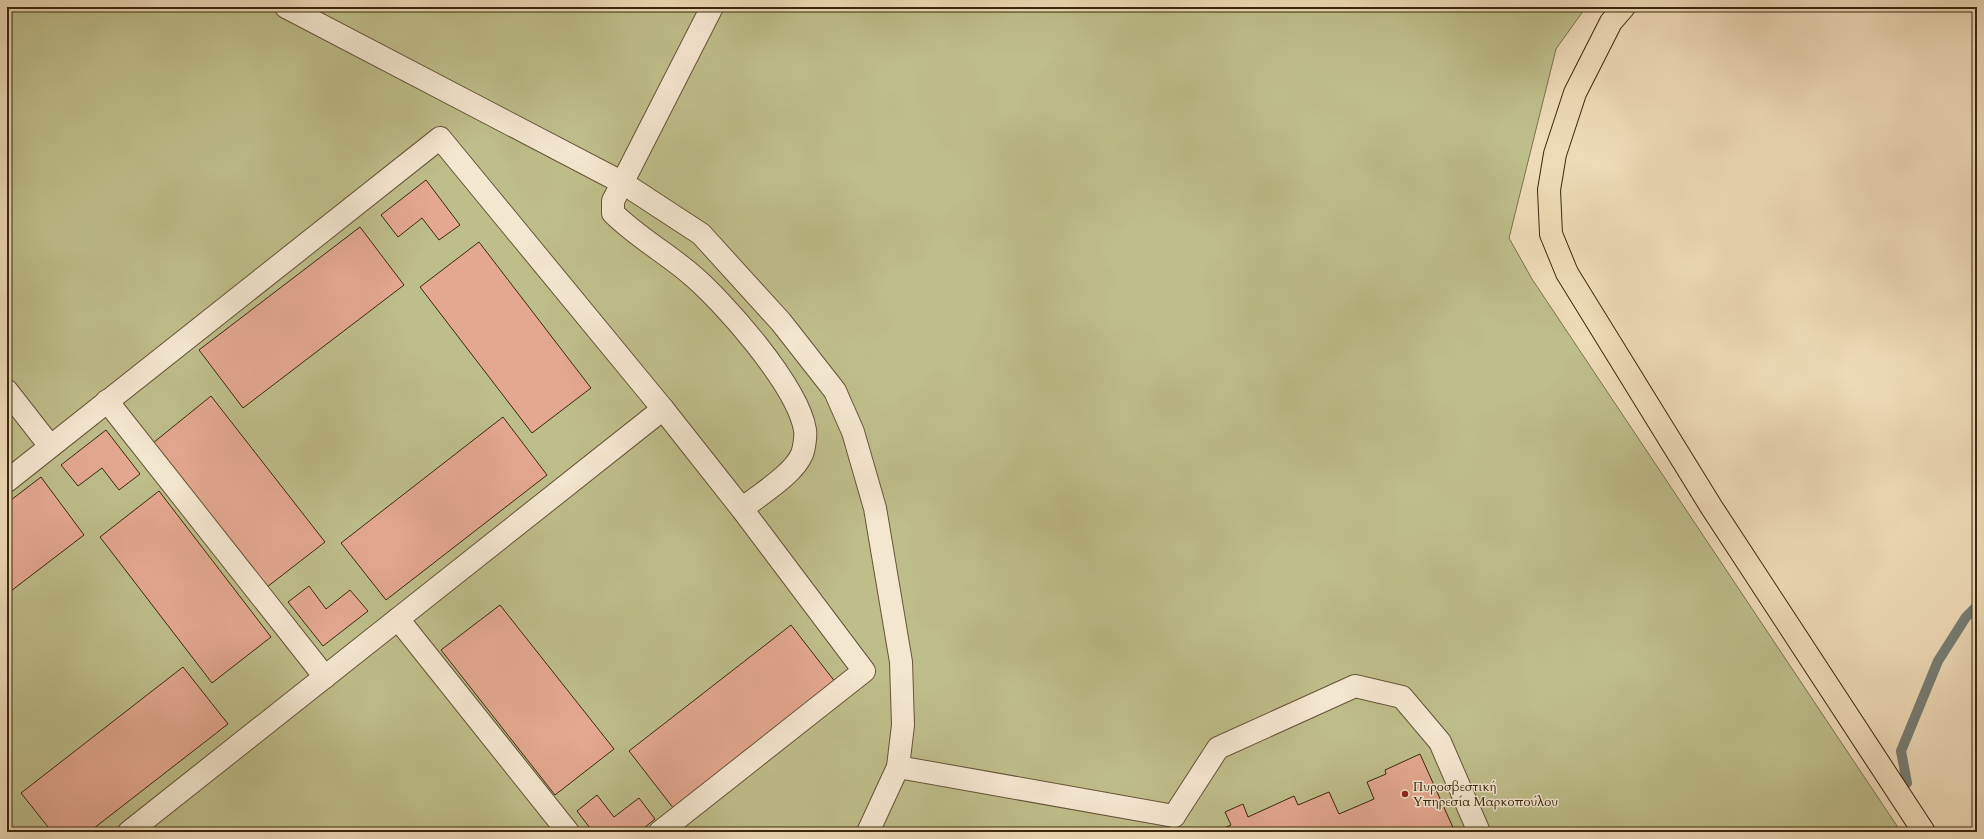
<svg xmlns="http://www.w3.org/2000/svg" width="1984" height="839" font-family="Cardo,serif">
<style>
.green{fill:#bebe8a;stroke:#7c734c}
.lines{fill:none;stroke-linecap:round;stroke-linejoin:round}
.stream{stroke:#767e75;stroke-width:10}
.building{fill:#e4a890;stroke:#3b280f}
.minor-casing{stroke:#685439;stroke-width:24}
.major-casing{stroke:#3b280f;stroke-width:24}
.minor{stroke:#f4e7d0;stroke-width:22}
.major{stroke:#eedab7;stroke-width:22}
.poi-dot{fill:#8f2418;stroke:#f4e7d0;stroke-width:1.5}
.labels{text-anchor:middle;dominant-baseline:central;stroke-width:3;stroke-linejoin:round;paint-order:stroke}
.poi-label{font-size:13px;fill:#3b280f;stroke:#f4e7d0;text-anchor:start}
</style>
<rect width="100%" height="100%" fill="#eedab7"/>
<filter id="stains"><feTurbulence type="fractalNoise" baseFrequency=".005" numOctaves="4"/><feColorMatrix values="0 0 0 0 .2 0 0 0 0 .09 0 0 0 0 .02 0 0 0 .5 -.17"/></filter>
<radialGradient id="worn" r=".72"><stop offset=".6" stop-color="#630" stop-opacity="0"/><stop offset="1" stop-color="#630" stop-opacity=".3"/></radialGradient>
<polygon class="green" points="7,7 1586,7 1556,49 1509,238 1532,279 1901,832 7,832"/>
<g class="lines">
<polyline class="stream" points="1907,783 1901,751 1938,661 1966,617 1977,606"/>
</g>
<g class="building">
<polygon points="426,180 460,225 439,240 422,218 398,237 381,215"/>
<polygon points="360,227 404,285 243,408 199,350"/>
<polygon points="479,242 591,388 532,433 420,287"/>
<polygon points="211,396 325,542 267,587 153,443"/>
<polygon points="503,417 547,475 386,600 341,543"/>
<polygon points="106,430 140,474 119,490 102,468 78,486 61,465"/>
<polygon points="41,477 84,535 7,594 7,503"/>
<polygon points="159,491 271,637 212,683 100,537"/>
<polygon points="309,586 326,609 350,590 368,611 323,646 288,602"/>
<polygon points="500,605 614,749 555,795 441,650"/>
<polygon points="791,625 836,683 674,809 629,751"/>
<polygon points="183,667 228,724 89,832 52,832 21,793"/>
<polygon points="1420,754 1455,832 1215,832 1231,825 1225,812 1243,804 1248,817 1294,796 1298,805 1329,792 1339,814 1374,799 1367,782 1386,774 1385,770"/>
<polygon points="597,795 614,817 639,798 655,819 639,832 593,832 577,811"/>
</g>
<g class="lines">
<g class="minor-casing">
<g id="minor">
<polyline points="286,7 623,183 701,234 781,322 835,391 853,432 875,508 901,662 903,725 898,767 868,832"/>
<path d="M712,7L613,201V213C636,236 663,251 687,271C722,299 798,386 805,430C806,436 804,449 802,454C794,474 759,495 742,509"/>
<polyline points="7,391 50,446"/>
<polyline points="107,401 325,677"/>
<polyline points="7,481 440,138 663,409 129,832"/>
<polyline points="398,619 568,832"/>
<polyline points="898,767 1174,816"/>
<polyline points="1174,816 1218,748 1355,686 1402,697 1440,742 1479,832"/>
<polyline points="660,832 864,671 742,509 663,409"/>
</g>
</g>
<g class="major-casing">
<polyline id="major" points="1624,7 1611,22 1575,93 1555,154 1549,190 1551,234 1567,273 1712,508 1924,832"/>
</g>
<use href="#minor" class="minor"/>
<use href="#major" class="major"/>
</g>
<circle class="poi-dot" cx="1405" cy="794" r="4"/>
<g class="labels">
<g class="poi-label">
<text x="1413" y="787">Πυροσβεστική<tspan x="1413" dy="15">Υπηρεσία Μαρκοπούλου</tspan></text>
</g>
</g>
<rect width="1984" height="839" fill="none" stroke="#eedab7" stroke-width="24"/>
<rect x="8" y="8" width="1968" height="823" fill="none" stroke="#3b280f" stroke-width="2"/>
<rect x="12" y="12" width="1960" height="815" fill="none" stroke="#3b280f"/>
<rect width="100%" height="100%" filter="url(#stains)"/>
<rect width="100%" height="100%" fill="url(#worn)"/>
</svg>
